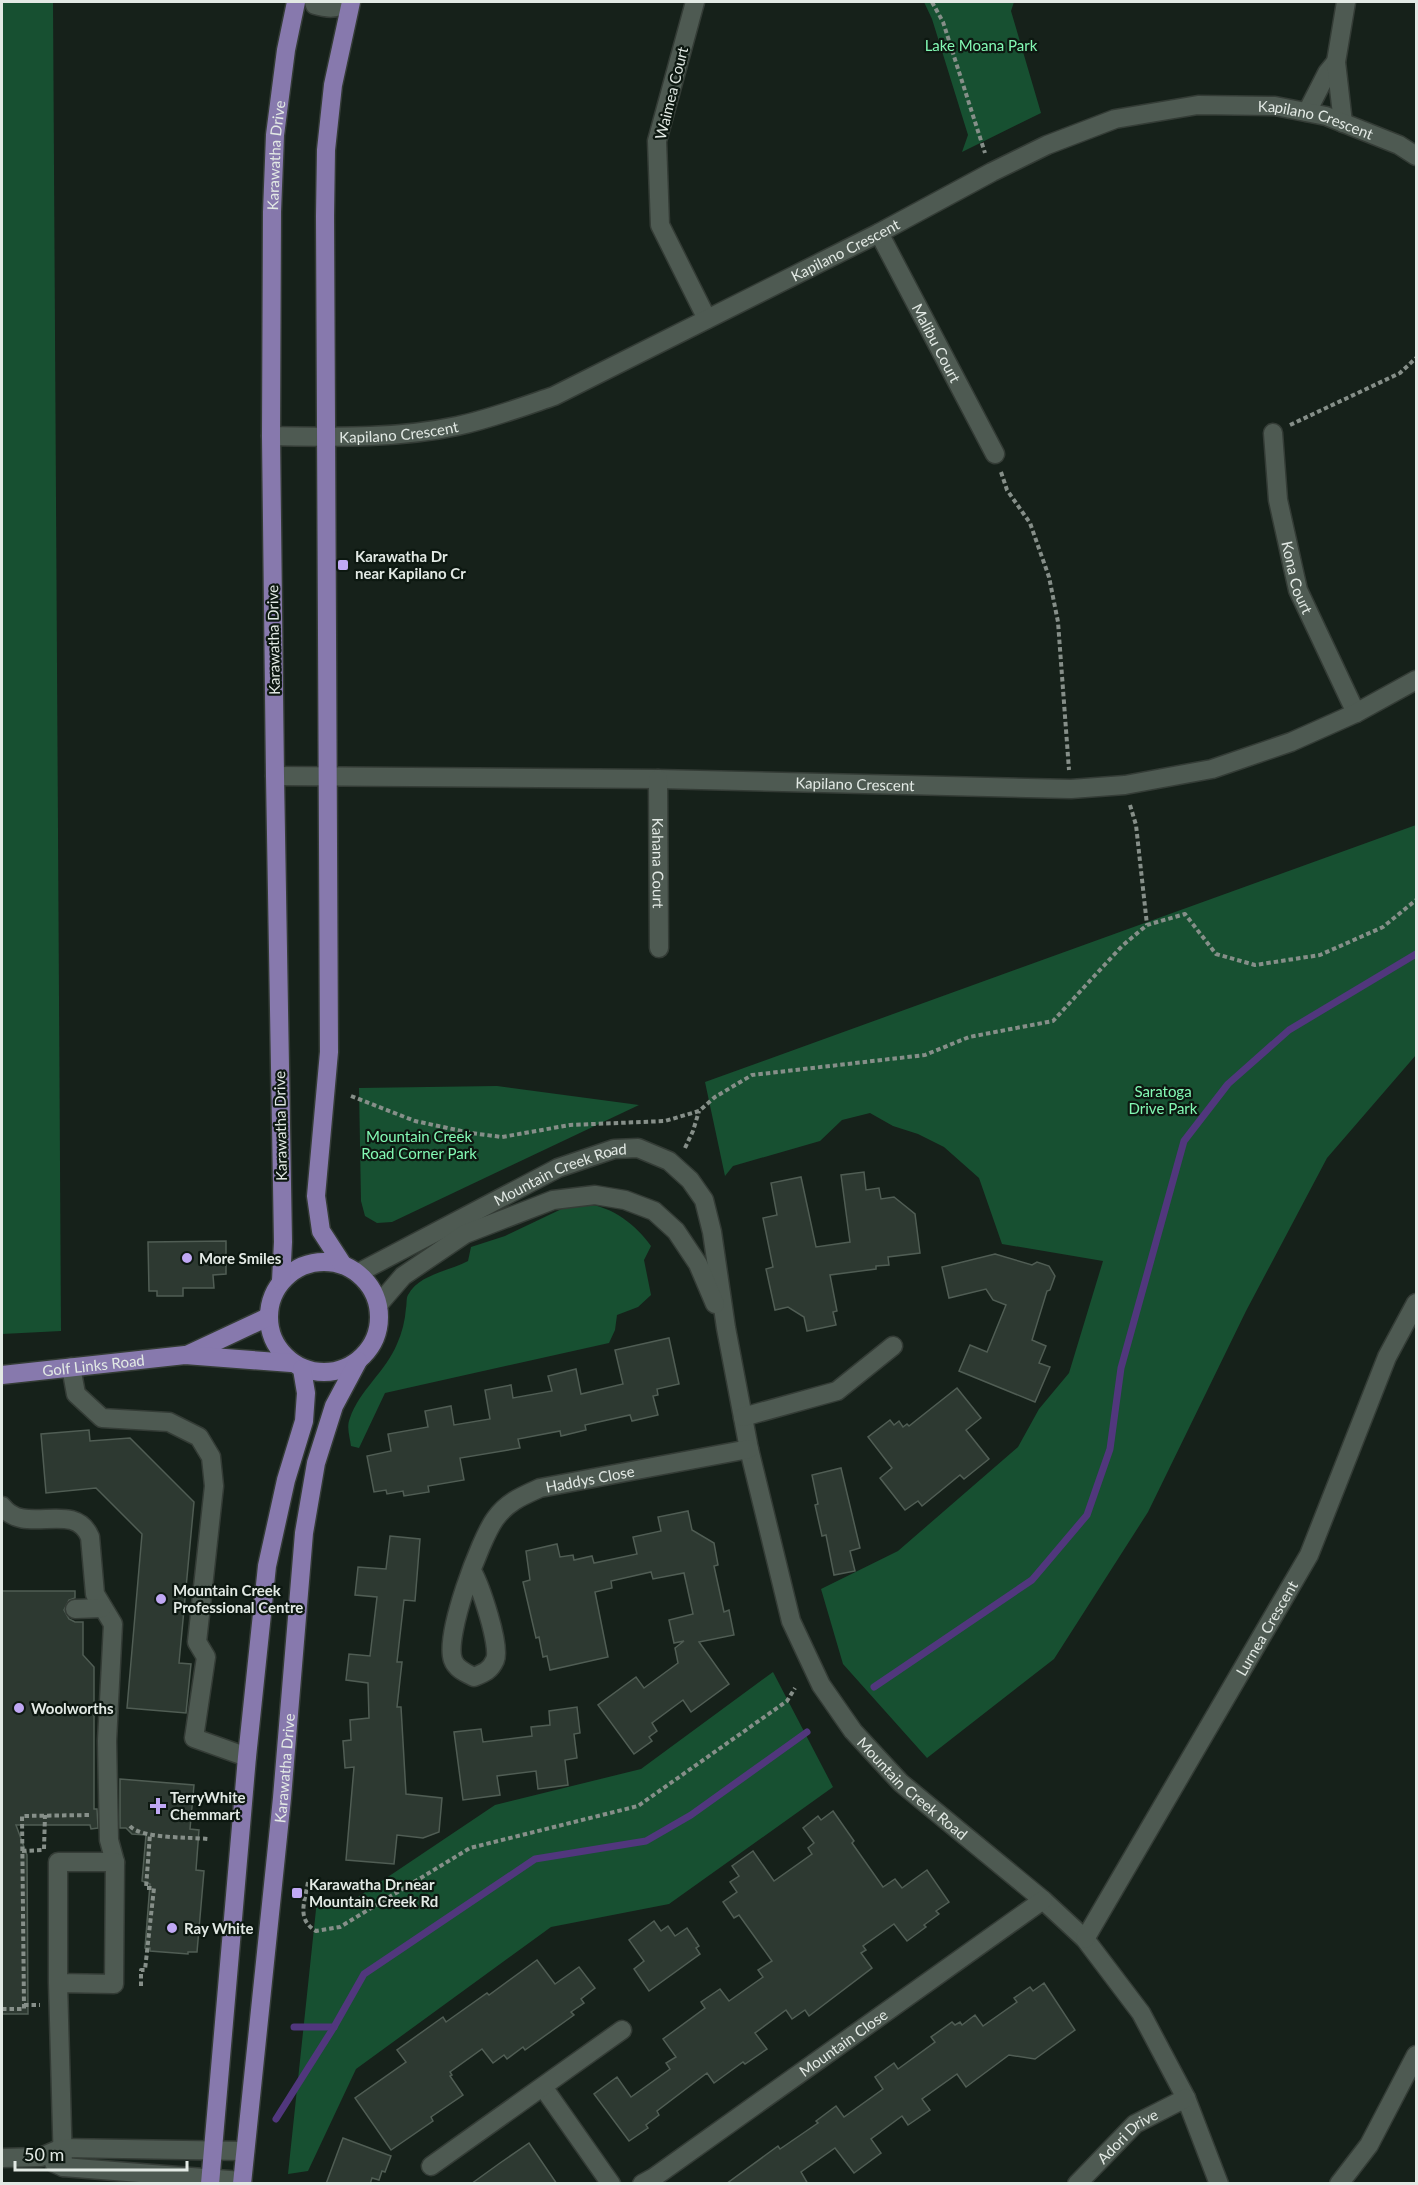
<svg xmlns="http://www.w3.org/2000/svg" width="1418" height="2185" font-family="Lato,sans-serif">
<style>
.green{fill:#175031}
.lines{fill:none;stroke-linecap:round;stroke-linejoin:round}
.stream{stroke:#51377d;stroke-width:7}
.building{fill:#2d3931;stroke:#505d54;stroke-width:1.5}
.minor-casing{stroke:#343c36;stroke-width:21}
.major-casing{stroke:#343c36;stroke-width:21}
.path{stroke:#868f89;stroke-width:4;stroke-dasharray:4.5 3;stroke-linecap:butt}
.minor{stroke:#4e5a52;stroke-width:18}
.major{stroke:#8779ad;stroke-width:18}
.poi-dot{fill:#c0a8f4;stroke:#0d1811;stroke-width:2}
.labels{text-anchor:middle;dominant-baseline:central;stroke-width:4.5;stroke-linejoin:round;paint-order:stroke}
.park-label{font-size:15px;fill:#83f9b4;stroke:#0d1811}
.street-label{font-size:15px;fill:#e2e9e4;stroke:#0d1811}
.poi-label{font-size:15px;font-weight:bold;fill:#e2e9e4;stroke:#0d1811;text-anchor:start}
</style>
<rect width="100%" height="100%" fill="#16211a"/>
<g class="green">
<polygon points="2,2 53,2 61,1331 2,1334"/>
<polygon points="924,2 1014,2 1011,11 1041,113 962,152 968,135 932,19"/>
<polygon points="1416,825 1416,1055 1327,1158 1246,1311 1148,1512 1054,1659 927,1758 843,1664 821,1589 898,1551 1018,1447 1039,1409 1069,1373 1103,1261 1002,1244 979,1178 944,1147 918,1134 893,1126 870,1113 842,1120 820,1141 733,1166 725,1176 705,1082"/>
<polygon points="497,1086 639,1105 392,1222 377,1223 365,1216 361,1201 359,1088"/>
<path d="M587,1204C613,1207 636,1225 651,1246L644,1260L651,1295L638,1307L617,1315L615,1330L609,1343L385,1393L359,1448L351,1446C350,1437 346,1427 350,1418C359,1391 386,1371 397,1344C402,1333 405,1321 406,1308C407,1304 406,1298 408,1295C419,1274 450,1271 468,1261L471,1247L505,1236L570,1205Z"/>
<polygon points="773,1672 833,1787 669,1904 551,1927 356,2069 308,2171 288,2174 317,1900 346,1905 495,1805 641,1769"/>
</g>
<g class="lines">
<g class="stream">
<polyline points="874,1687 1032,1580 1087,1515 1110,1449 1121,1368 1184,1141 1228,1084 1289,1030 1416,954"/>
<polyline points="294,2027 334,2027"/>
<polyline points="276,2119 334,2027 364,1974 535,1859 646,1841 691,1815 807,1732"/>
</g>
</g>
<g class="building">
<polygon points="864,1172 866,1190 879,1188 881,1199 894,1197 915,1214 920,1253 888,1257 889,1265 876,1266 876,1269 830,1275 837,1311 833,1312 836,1325 807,1331 804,1317 788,1307 775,1310 766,1269 773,1267 763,1218 777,1215 771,1183 801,1177 816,1247 850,1242 841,1175"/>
<polygon points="226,1241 226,1274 213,1275 214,1288 183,1288 183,1296 157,1296 157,1291 149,1291 148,1242"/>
<polygon points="995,1254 1032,1265 1037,1262 1049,1266 1055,1276 1050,1290 1047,1291 1032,1340 1046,1346 1039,1363 1050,1367 1035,1402 959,1371 970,1345 987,1352 1006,1305 993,1300 986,1289 949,1298 942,1267"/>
<polygon points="669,1338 679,1384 657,1389 658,1395 653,1396 658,1415 632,1421 630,1415 585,1425 586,1430 561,1436 560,1431 518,1439 520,1448 460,1458 464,1480 428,1486 429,1492 404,1496 403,1491 387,1494 386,1490 374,1492 367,1456 391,1451 388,1434 428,1427 425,1411 451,1406 454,1425 490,1419 485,1390 511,1385 513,1398 552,1391 548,1376 576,1369 581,1394 623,1384 615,1350"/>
<polygon points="957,1388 981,1418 966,1430 989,1459 964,1479 960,1475 922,1506 918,1501 905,1510 880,1478 892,1468 868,1437 890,1420 894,1425 899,1421 903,1427 907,1424 909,1426"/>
<polygon points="89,1430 90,1441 130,1438 194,1502 179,1663 191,1664 186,1713 127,1708 142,1534 96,1488 46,1493 41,1434"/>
<polygon points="841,1468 860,1548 850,1551 855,1571 834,1575 826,1535 822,1536 815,1505 818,1504 812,1475"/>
<polygon points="688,1511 692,1530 714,1543 718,1565 714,1566 724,1612 729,1610 734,1635 699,1642 729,1684 691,1712 683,1700 652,1723 657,1731 649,1737 652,1741 634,1754 598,1705 636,1677 644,1688 678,1663 675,1648 684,1641 674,1643 669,1620 693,1614 684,1573 653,1579 651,1572 611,1581 612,1588 595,1592 608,1657 550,1670 547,1656 543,1657 539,1637 536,1638 523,1582 530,1580 526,1551 557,1544 560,1557 573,1555 574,1560 592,1556 594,1563 637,1554 633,1537 661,1531 658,1517"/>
<polygon points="390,1536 420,1539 415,1601 404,1600 397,1662 402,1662 397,1707 401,1707 406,1794 442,1798 439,1832 423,1838 397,1835 394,1864 346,1860 354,1767 345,1768 343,1741 351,1740 350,1720 369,1718 368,1683 346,1680 349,1654 370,1656 377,1597 355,1595 358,1567 386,1569"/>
<polygon points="2,1591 75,1591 75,1598 69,1600 64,1610 69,1619 75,1622 83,1622 83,1655 94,1667 94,1809 97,1809 98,1828 91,1829 90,1825 16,1825 27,1855 28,2014 2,2014"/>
<polygon points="577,1707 580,1733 574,1734 577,1758 565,1760 568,1785 538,1789 536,1771 497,1776 500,1795 463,1800 454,1732 481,1729 483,1742 532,1736 531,1727 550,1725 549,1711"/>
<polygon points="120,1779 194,1785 190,1829 199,1830 196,1870 204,1871 197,1952 188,1952 188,1954 150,1951 150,1948 145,1948 150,1884 142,1881 146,1835 132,1834 126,1828 120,1828"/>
<polygon points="833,1811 854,1841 852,1843 883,1887 895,1879 902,1888 927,1870 949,1902 936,1911 939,1914 924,1925 926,1927 907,1941 894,1924 863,1946 866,1950 861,1953 872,1968 809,2016 805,2010 792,2019 786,2010 755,2033 767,2049 745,2064 743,2062 714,2083 707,2073 657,2111 659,2115 646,2125 648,2128 629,2141 594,2094 617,2077 631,2097 670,2069 666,2063 676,2057 663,2039 705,2008 701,2002 720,1989 729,2001 763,1977 758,1970 772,1961 739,1915 734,1918 723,1902 737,1892 730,1882 739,1876 732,1866 753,1851 774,1881 812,1854 808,1848 814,1843 803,1828 818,1816 821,1820"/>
<polygon points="654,1921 661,1931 668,1926 675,1936 687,1928 699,1946 696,1948 700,1954 649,1991 634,1969 644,1961 629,1940"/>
<polygon points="537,1960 555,1984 579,1967 595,1988 581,1999 584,2003 571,2012 574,2015 525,2050 523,2047 507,2059 504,2055 493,2063 482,2049 450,2072 452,2075 450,2076 463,2095 431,2117 433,2121 391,2150 355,2098 406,2062 397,2050 443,2017 446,2022 487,1993 489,1995"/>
<polygon points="1044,1983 1075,2030 1035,2059 1009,2055 966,2087 957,2074 922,2099 930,2110 908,2125 902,2116 871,2139 881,2153 854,2173 835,2148 801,2172 808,2184 726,2184 778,2146 780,2149 818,2123 816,2121 836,2106 844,2117 883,2089 875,2077 894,2063 898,2069 935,2042 931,2037 952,2022 955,2025 960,2022 962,2025 975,2015 983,2026 1017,2002 1014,1998 1030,1987 1033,1991"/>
<polygon points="343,2138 391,2156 385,2172 382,2171 379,2180 372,2178 370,2184 326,2184"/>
<polygon points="529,2143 557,2184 471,2184 500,2163"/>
</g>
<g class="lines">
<g class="minor-casing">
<g id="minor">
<path d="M314,2L315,5C325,8 338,10 346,2"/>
<polyline points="695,2 657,141 660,225 707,319"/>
<polyline points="1307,112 1327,73 1336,62"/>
<polyline points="1343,123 1336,62 1346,2"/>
<path id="s1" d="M879,233L995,454"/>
<path id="s2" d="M1273,433L1278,500L1298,590L1356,713"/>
<path id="s3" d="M271,436C332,437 397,439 457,426C490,419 522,407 554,396L879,233L992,172L1047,145L1115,119L1198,105L1275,106L1326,116L1399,145L1416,156"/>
<path id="s4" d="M275,776L658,779L1071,789L1125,785L1212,769L1291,742L1356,713L1416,680"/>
<path id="s5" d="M658,779L659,948"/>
<path id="s6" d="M358,1273L558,1168L614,1149L638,1148L669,1161L690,1180L704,1200L712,1232L726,1328L749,1449L791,1621L821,1685L853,1731L901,1783L1043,1900L1085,1939L1141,2013L1186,2098L1219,2184"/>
<polyline points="378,1305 403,1276 465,1234 553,1200 595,1195 625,1200 654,1211 676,1231 698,1264 715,1304"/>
<polyline points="71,1367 76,1394 102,1418 169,1422 199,1437 211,1457 214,1486 197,1642 206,1657 194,1738 247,1757"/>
<polyline points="743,1417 837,1391 893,1346"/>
<path d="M2,1506C25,1537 74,1499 90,1537L95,1594L113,1624L107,1741L109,1840L115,1862"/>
<path id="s7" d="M472,1571C480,1585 501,1646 495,1660C490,1671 484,1673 474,1677C466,1673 456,1669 453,1660C444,1636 480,1540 495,1519C507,1502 522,1496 540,1488L749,1449"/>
<polyline points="75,1609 102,1608"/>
<path id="s8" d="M1085,1939L1309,1555L1387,1357L1416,1303"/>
<polyline points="58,1983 114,1984 115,1862 58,1862 58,1983 63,2167"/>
<polyline points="543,2087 611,2184"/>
<polyline points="2,2158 41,2157 62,2148 245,2151"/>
<polyline points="54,2163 63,2167 242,2181"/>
<polyline points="431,2166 622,2030"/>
<path id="s9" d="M642,2184L653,2178L1043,1900"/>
<path id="s10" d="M1077,2184L1135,2124L1186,2098"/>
<polyline points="1339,2184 1369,2145 1416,2055"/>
</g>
</g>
<g class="major-casing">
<g id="major">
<circle cx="324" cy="1317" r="55"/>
<polyline points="343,1265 321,1231 316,1196 329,1052 325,216 326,150 333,85 351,2"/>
<path id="s11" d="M281,1281L283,1242L275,776L271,436L272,212L275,135L286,50L296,2"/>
<polyline points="187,1355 268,1317"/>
<path id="s12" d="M2,1375L185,1355L291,1363"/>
<polyline points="210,2184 247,1757 267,1566 286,1480 304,1421 306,1393 302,1369"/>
<path id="s13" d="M242,2184L282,1798L304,1533L316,1463L334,1406L358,1361"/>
</g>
</g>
<g class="path">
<polyline points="932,2 943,22 985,153"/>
<polyline points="1290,425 1400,373 1416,358"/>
<polyline points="1001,472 1007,490 1030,523 1049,577 1058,622 1069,770"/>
<polyline points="1130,805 1136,825 1147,925"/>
<polyline points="351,1096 415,1121 471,1133 502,1137 570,1125 665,1121 699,1111 715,1097 752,1075 925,1055 969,1037 1053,1021 1122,946 1147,925 1185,914 1216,954 1255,965 1320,955 1383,927 1416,900"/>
<polyline points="685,1148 693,1131 699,1111"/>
<path d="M130,1826C141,1839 190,1837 208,1839"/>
<polyline points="44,1849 45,1815"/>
<polyline points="22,1851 44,1850"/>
<path d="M308,1882C305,1902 296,1919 316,1931L340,1927L470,1848L638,1806L787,1701L795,1688"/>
<polyline points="141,1986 141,1970 145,1970 154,1888 146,1888 150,1834"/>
<polyline points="24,2005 40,2005"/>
<polyline points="2,2009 24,2009 22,1816 90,1815"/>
</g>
<use href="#minor" class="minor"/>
<use href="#major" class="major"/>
</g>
<g class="poi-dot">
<rect x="337" y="559" width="12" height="12" rx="3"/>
<circle cx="187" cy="1258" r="6"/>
<circle cx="161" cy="1599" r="6"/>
<circle cx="19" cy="1708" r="6"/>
<path d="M155 1797h6v6h6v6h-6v6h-6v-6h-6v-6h6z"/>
<rect x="291" y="1887" width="12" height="12" rx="3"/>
<circle cx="172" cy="1928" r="6"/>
</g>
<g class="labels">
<g class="park-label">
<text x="981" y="45">Lake Moana Park</text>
<text x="1163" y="1091">Saratoga<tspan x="1163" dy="17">Drive Park</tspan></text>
<text x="419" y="1136">Mountain Creek<tspan x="419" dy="17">Road Corner Park</tspan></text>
</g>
<g class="street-label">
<text transform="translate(671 93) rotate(-76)">Waimea Court</text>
<text stroke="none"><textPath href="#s3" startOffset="1118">Kapilano Crescent</textPath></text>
<text stroke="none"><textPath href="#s11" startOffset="1126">Karawatha Drive</textPath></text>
<text stroke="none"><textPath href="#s3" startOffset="614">Kapilano Crescent</textPath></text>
<text stroke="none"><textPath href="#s1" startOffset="124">Malibu Court</textPath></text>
<text stroke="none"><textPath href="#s3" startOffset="128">Kapilano Crescent</textPath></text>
<text stroke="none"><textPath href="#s2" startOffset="147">Kona Court</textPath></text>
<text transform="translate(273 640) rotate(-91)">Karawatha Drive</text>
<text stroke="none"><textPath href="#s4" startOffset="580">Kapilano Crescent</textPath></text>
<text stroke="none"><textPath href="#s5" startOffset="84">Kahana Court</textPath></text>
<text transform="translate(280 1126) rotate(-91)">Karawatha Drive</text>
<text stroke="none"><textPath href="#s6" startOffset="226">Mountain Creek Road</textPath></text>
<text stroke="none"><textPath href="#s12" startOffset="92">Golf Links Road</textPath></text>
<text stroke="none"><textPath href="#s7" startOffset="404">Haddys Close</textPath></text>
<text stroke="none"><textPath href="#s8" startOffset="360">Lurnea Crescent</textPath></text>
<text stroke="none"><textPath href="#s13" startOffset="418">Karawatha Drive</textPath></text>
<text stroke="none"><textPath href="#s6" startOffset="1035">Mountain Creek Road</textPath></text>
<text stroke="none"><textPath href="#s9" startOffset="246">Mountain Close</textPath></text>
<text stroke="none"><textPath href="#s10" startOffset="70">Adori Drive</textPath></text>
</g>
<g class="poi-label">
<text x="355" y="556">Karawatha Dr<tspan x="355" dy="17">near Kapilano Cr</tspan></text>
<text x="199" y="1258">More Smiles</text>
<text x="173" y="1590">Mountain Creek<tspan x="173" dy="17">Professional Centre</tspan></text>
<text x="31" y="1708">Woolworths</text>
<text x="170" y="1797">TerryWhite<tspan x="170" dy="17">Chemmart</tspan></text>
<text x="309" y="1884">Karawatha Dr near<tspan x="309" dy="17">Mountain Creek Rd</tspan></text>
<text x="184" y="1928">Ray White</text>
</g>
</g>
<rect width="1418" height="2185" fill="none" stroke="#e2e9e4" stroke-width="6"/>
<path d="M15 2161v9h172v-9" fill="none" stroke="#e2e9e4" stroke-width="3"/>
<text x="24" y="2161" font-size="18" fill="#e2e9e4" stroke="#0d1811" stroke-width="4.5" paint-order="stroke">50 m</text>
</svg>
